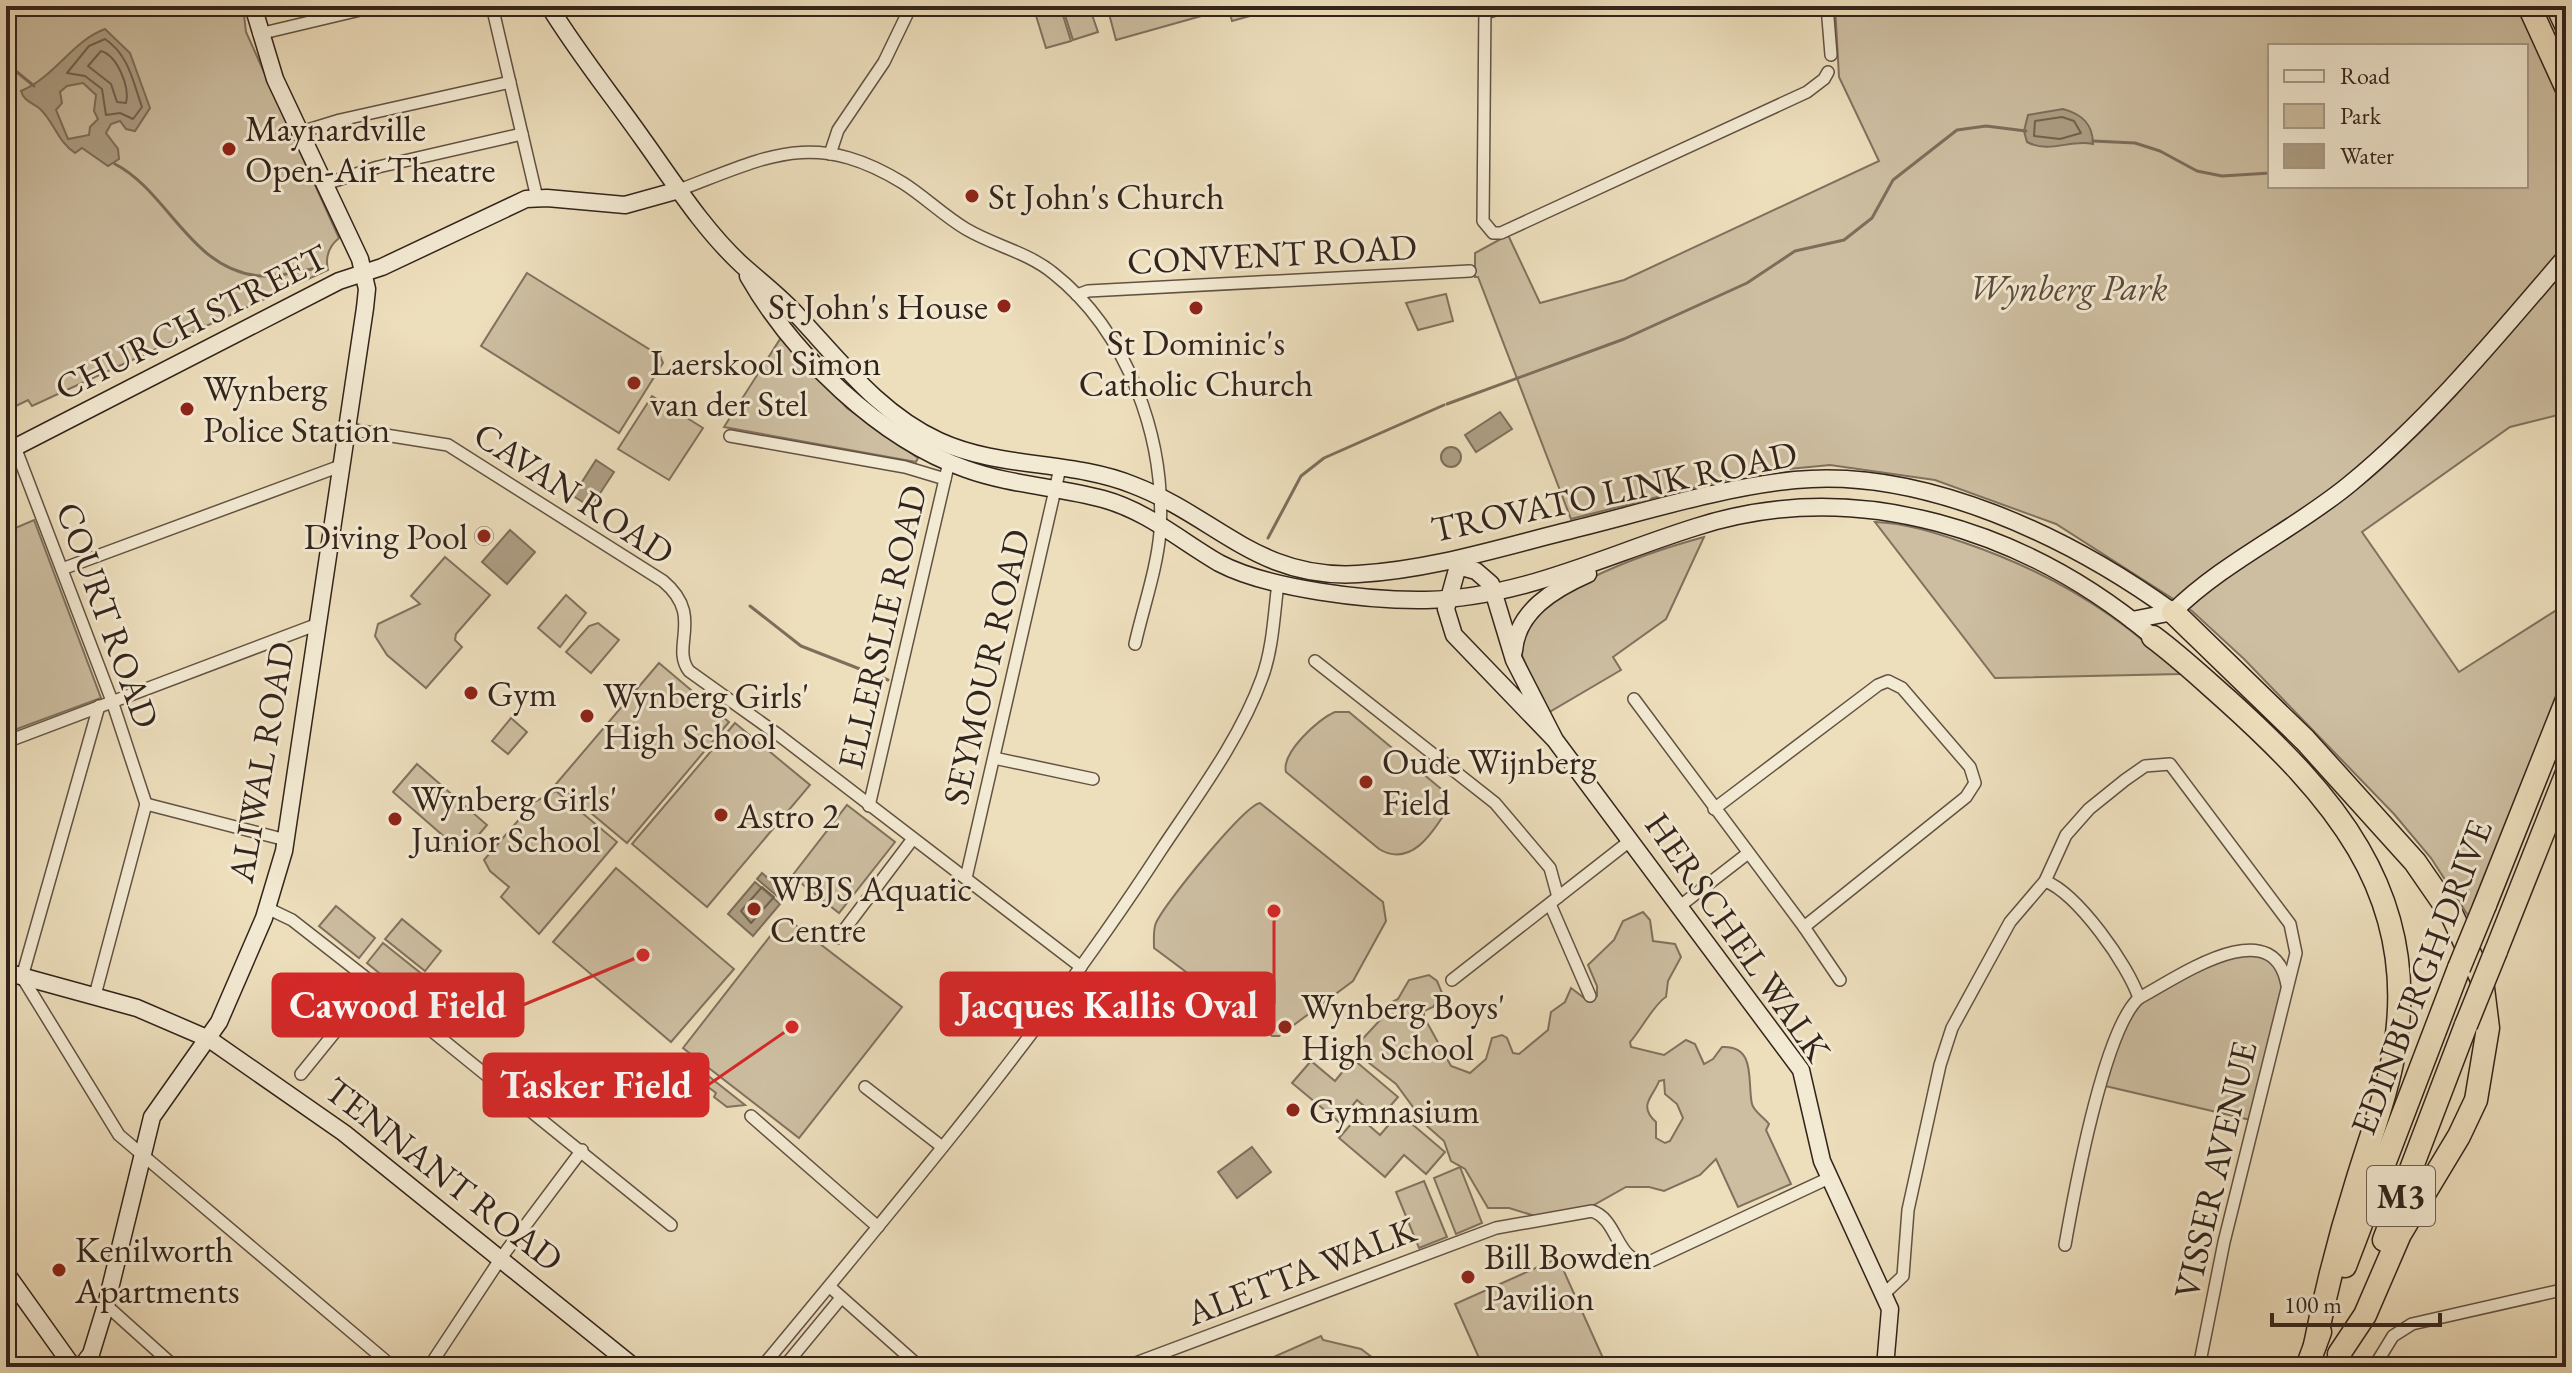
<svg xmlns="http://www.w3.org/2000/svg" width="2572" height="1373" font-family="'EB Garamond',serif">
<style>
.green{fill:#cdbea1;stroke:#80715e;stroke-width:2;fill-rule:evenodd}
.water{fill:#ae9f85;stroke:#7d6e5b;stroke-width:2;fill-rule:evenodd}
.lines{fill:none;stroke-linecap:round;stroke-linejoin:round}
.shore{stroke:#706250;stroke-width:2}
.stream{stroke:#7d6e5b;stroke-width:3}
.street-casing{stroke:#625243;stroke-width:14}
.secondary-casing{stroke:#33241b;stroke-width:19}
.highway-casing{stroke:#33241b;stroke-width:25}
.street{stroke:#f3ead3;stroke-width:11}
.secondary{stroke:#f3ead3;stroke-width:16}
.highway{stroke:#eddebc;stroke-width:22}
.highway-bridge-casing{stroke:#33241b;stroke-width:25;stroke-linecap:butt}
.highway-bridge{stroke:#eddebc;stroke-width:22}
.poi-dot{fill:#8f2418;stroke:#f3ead3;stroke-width:3}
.labels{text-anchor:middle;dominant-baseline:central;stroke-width:6;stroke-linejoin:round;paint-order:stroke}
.shield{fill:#f3ead3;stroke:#6d5f52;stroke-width:2}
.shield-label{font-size:34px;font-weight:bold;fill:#33241b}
.poi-label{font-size:36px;fill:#33241b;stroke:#f3ead3;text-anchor:start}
.street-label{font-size:36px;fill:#33241b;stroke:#f3ead3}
.park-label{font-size:36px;font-style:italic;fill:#5a4a3c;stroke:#f3ead3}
.leader{fill:none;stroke:#d62828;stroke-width:3}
.callout-dot{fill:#d62828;stroke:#f3ead3;stroke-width:3}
.callout{fill:#d62828;stroke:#d62828;stroke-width:3}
.callout-label{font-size:38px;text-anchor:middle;font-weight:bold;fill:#fff}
</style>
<rect width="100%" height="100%" fill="#eddebc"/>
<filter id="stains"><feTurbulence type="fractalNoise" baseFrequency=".0025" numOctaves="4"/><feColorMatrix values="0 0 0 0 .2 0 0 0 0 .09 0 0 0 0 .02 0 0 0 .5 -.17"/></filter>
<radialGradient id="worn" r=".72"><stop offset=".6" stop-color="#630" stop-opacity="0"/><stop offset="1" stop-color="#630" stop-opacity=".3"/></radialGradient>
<g class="green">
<path d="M6,6H243L246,32L339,238C328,247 325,257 328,270L32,406L28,400L6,411Z"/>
<polygon points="1033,6 1060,6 1071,41 1046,48"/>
<polygon points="1062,6 1089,6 1098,32 1073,40"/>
<polygon points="1107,6 1203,6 1205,15 1116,40"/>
<polygon points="1228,6 1254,6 1257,14 1232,21"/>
<path d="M1835,6H2519L2566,114V413L2510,427L2362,532L2459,672L2566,604V672L2471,920L2431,858L2394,814L2244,659L2192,611L2056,524L1935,480L1830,465L1756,472L1571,519L1478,277H1475V253L1508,235L1540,303L1624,280L1879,161L1839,77ZM2270,46H2526V186H2270Z"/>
<polygon points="527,273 660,356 663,363 619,433 481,346"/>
<polygon points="1446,294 1453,321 1418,330 1406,303"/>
<polygon points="782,336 847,408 918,458 916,462 724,427"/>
<polygon points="652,396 703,428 669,480 618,449"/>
<polygon points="34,520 101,698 6,733 6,532"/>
<path d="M1875,522C1906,523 1936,533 1965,543C2047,571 2119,613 2180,674L1995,678Z"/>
<path d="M1704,537L1666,619L1613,657L1621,670L1546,714L1519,648C1524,591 1656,550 1704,537Z"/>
<polygon points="445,557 490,595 456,634 455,640 462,647 426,688 387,655 375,636 378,624 420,604 411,596"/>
<polygon points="566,595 586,613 560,647 538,628"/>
<polygon points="598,623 619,640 591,673 566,652 589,626"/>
<polygon points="659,663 729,722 627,843 556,784"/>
<path d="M1335,712H1349L1446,793L1447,810C1432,834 1410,868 1379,849L1286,772C1281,753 1318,719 1335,712Z"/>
<polygon points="511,718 527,732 508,754 492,741"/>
<polygon points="735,723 810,785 707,907 632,844"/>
<polygon points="417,764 487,825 463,853 393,792"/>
<polygon points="556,791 617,842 539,934 501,897 509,887 490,871 484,860 534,802"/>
<path d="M1260,803L1383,902L1386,921L1353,981L1279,1036H1272L1154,948C1154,940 1153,929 1156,923C1164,904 1244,806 1260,803Z"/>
<polygon points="847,805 895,842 839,913 792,876"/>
<polygon points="616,868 734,969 671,1042 553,942"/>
<polygon points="336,906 375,938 359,958 319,926"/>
<path d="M1643,912L1650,920L1653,941L1675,944L1681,957L1668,981L1666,997C1654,1004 1641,1030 1630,1042L1631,1047L1664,1055L1686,1040L1695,1044L1704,1064L1713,1059L1722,1047C1757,1045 1747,1083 1752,1104C1754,1112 1764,1117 1769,1124L1766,1130L1791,1184L1738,1207L1716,1159L1700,1175L1664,1191L1649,1187H1626L1592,1206L1535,1216L1509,1208H1488L1465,1169L1451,1161L1444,1141L1427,1126L1396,1084L1360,1056L1356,1046L1382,1018L1388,1004L1398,999L1409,980L1429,975L1437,981L1442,993L1433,1007L1424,1011V1017L1451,1066L1470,1073L1486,1059L1492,1038L1502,1035L1507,1038L1513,1053L1519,1054L1548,1030L1551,1012L1565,1002L1571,988L1587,1000L1597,996V986L1588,965L1614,940L1623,921ZM1664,1080L1665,1094L1677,1104L1683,1118L1670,1141L1665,1143L1656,1138V1122C1637,1105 1654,1096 1659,1081Z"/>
<polygon points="785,917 902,1007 799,1138 683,1048"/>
<polygon points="402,919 441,951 425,971 385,939"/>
<polygon points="383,943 423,975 406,995 367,963"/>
<polygon points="2231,953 2269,957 2286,986 2255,1121 2101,1085 2137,995"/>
<polygon points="1353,1059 1398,1097 1379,1119 1357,1100 1339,1122 1292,1083 1311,1061 1335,1081"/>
<polygon points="692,1063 745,1105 727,1107 714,1097 716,1093 686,1070"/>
<polygon points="1399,1113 1445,1152 1426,1174 1404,1155 1385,1177 1339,1138 1358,1116 1380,1135"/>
<polygon points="1460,1167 1482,1223 1456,1234 1434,1178"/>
<polygon points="1424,1181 1447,1237 1419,1248 1396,1192"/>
<polygon points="1558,1258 1607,1367 1483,1367 1455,1304"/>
<polygon points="1321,1336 1323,1340 1361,1349 1385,1367 1251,1367"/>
</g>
<g class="water">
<path d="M105,29L130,53L150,108L135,131L126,129L120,121L111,124L106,133L118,149L119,159L108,166L82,148L75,153C57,141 54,121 39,108C31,102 24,101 21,91C55,77 72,41 105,29ZM83,83L96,95L94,111L98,119L90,127L89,135L68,139L56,110L62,103L60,92L67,86Z"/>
<path d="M2063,109C2082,114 2093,124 2093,144C2070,139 2050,154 2027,142L2024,131L2028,115Z"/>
<polygon points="1500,412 1512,429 1476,452 1465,435"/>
<circle cx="1451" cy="457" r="10"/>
<polygon points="596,460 614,472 591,507 573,496"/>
<circle cx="484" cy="536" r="9"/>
<polygon points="510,530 535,552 507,584 482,562"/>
<polygon points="762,873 788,895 783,901 757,879"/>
<polygon points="755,882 780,904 753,936 728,914"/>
<polygon points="1252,1147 1271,1172 1237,1198 1218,1172"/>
</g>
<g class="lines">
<g class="shore">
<path d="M105,39C129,55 133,82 142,107L133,119L120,113L106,115L102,89L85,76L67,73L89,46Z"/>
<path d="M101,51C118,56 130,88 126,103L117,102L111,84L88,66Z"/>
<polygon points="2062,117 2074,121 2081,133 2060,139 2034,136 2035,121"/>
<polygon points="762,887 774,897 751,923 741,911"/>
</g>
<g class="stream">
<polyline points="6,63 34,86"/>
<polyline points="2093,141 2135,143 2160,151 2197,171 2222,176 2270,173"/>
<path d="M115,164C169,192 191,271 261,276C281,277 304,270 323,267"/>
<polyline points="1447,404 1624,339 1747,283 1795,251 1844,240 1872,218 1893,180 1957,130 1986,126 2026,131"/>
<polyline points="1268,538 1301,476 1324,458 1444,405"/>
<polyline points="750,606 801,646 888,680"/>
</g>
<g class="street-casing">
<g id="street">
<polyline points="492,6 537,198"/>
<polyline points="1485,6 1483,221 1493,233 1501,233 1807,92 1824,79 1828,72"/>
<polyline points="1827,6 1831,55"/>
<polyline points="1485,13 1509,6"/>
<polyline points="259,34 377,6"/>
<polyline points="301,132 340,120 510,82"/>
<polyline points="830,154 838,130 884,62 911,6"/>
<polyline points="325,184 378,167 522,134"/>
<path d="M679,190C767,157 813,128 903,183C925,197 944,216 966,229C995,246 1027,252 1053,273C1128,332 1166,439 1160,532C1157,569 1143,608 1135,644"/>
<polyline points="1077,295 1088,291 1470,271"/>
<path d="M348,429L448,445L663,581C705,616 670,646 689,671L780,736L1081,967"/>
<polyline points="730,436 905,467 945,479"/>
<polyline points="15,447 112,701 146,804"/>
<polyline points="62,569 343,465"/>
<polyline points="1315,661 1495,803 1550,868 1558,897"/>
<polyline points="1634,699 1804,927 1840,980"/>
<polyline points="99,706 22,977 119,1135 393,1367"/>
<polyline points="6,742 318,624"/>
<polyline points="994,758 1093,779"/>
<polyline points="146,804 286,840"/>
<polyline points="869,806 949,462"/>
<polyline points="1714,809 1878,685 1888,681 1902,688 1970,767 1975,783 1966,797 1804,927"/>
<polyline points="966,878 1060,468"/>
<path d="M2045,881C2078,894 2128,965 2139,998C2104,1029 2074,1194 2065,1245"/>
<polyline points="1550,904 1590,996"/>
<polyline points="1680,906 1747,854"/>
<polyline points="267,908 292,920 374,984 671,1225"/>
<polyline points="838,938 912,840"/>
<polyline points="1452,980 1631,840"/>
<polyline points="95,995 146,804"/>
<path d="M2139,998C2174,980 2273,908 2287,985"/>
<polyline points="301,1074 374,984"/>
<polyline points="865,1087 941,1146"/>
<polyline points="751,1116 878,1227"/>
<polyline points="830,1287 920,1367"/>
<polyline points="1885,1293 1903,1276 1908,1210 1940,1065 1952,1028 2010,922 2045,881 2066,835 2089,809 2125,780 2145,766 2170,764 2290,924 2296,953 2224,1242 2199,1367"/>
<polyline points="106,1305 175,1367"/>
<polyline points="429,1367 501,1258 582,1150"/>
<path d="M762,1367C900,1200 1043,1032 1161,850C1197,796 1240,739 1262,678C1273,648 1274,614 1278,583"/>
<polyline points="784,1367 841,1298"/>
<path d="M1125,1367L1496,1228L1592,1211C1619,1220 1615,1261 1647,1263L1829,1178"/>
<polyline points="2374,1367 2393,1336 2412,1324 2566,1289"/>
</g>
</g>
<g class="secondary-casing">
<g id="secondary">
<path d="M549,6C577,52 611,94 642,138C673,181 703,229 742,265C761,282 781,297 798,316C841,362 880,414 939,441C1000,469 1071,460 1133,485C1217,517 1258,580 1358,574C1428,570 1496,549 1563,532C1638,514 1717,488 1795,480C1924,467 2071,538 2173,612"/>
<path d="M748,276C793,355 880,439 966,469C1010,485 1059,487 1103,499C1147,511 1181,541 1219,563C1268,589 1370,601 1426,600C1522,598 1606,555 1696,527C1857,475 2027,531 2153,637"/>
<polyline points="6,452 339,281 382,267 526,199 547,198 625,205 679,190"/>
<path d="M2173,612C2223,562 2296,529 2351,483C2432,416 2498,335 2566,256"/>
<polyline points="2132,620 2173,612"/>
<path d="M1514,651C1517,611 1554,589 1588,574"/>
<polyline points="1555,740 1514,660 1491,584 1476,571 1458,566 1446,609 1454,635 1555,740 1801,1070 1822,1161 1890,1309 1885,1367"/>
<polyline points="6,972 137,1008 209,1039 344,1133 634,1367"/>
<polyline points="6,1273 73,1367"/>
<polyline points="81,1367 91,1354 106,1305 152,1117 219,1022 264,918 284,851 365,308 367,289 360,259 275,79 253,6"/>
</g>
</g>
<g class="highway-casing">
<g id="highway">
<polyline points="2529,6 2566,87"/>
<polyline points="2557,6 2566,25"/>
<polyline points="2173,612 2305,740 2415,862 2453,917 2482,980 2488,1028 2476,1100 2459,1136 2400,1234 2365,1315 2339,1354"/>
<path d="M2153,637C2180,657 2202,678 2227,700C2330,793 2418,890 2396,1041C2389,1089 2371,1135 2357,1181C2340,1235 2326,1289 2315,1345"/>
<polyline points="2485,905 2566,702"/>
<polyline points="2496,951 2566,775"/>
<polyline points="2384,1240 2466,1025"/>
<polyline points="2345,1266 2459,968"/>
<polyline points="2307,1367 2320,1332"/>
</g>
</g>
<use href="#street" class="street"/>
<use href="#secondary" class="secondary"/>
<use href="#highway" class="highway"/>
<g class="highway-bridge-casing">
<g id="highway-bridge">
<polyline points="2459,968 2485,905"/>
<polyline points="2466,1025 2496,951"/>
</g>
</g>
<use href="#highway-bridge" class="highway-bridge"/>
</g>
<g class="poi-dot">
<circle cx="229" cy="149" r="8"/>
<circle cx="972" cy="196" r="8"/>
<circle cx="1004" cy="306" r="8"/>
<circle cx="1196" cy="308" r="8"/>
<circle cx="634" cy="383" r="8"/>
<circle cx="187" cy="409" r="8"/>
<circle cx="484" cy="536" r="8"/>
<circle cx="471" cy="693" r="8"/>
<circle cx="587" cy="716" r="8"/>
<circle cx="1366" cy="782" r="8"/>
<circle cx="721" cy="815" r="8"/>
<circle cx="395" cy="819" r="8"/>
<circle cx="754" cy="909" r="8"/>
<circle cx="1285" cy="1027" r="8"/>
<circle cx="1293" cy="1110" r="8"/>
<circle cx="59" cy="1270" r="8"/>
<circle cx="1468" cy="1277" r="8"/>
</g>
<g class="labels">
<rect class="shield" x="2367" y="1166" width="68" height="60" rx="6"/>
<g class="shield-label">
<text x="2401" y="1196">M3</text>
</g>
<g class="poi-label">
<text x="245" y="128">Maynardville<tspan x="245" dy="41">Open-Air Theatre</tspan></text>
<text x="988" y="196">St John's Church</text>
<text x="988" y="306" text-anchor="end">St John's House</text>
<text x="1196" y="342" text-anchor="middle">St Dominic's<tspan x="1196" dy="41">Catholic Church</tspan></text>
<text x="650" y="362">Laerskool Simon<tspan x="650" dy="41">van der Stel</tspan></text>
<text x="203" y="388">Wynberg<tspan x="203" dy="41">Police Station</tspan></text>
<text x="468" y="536" text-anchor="end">Diving Pool</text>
<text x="487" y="693">Gym</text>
<text x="603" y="695">Wynberg Girls'<tspan x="603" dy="41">High School</tspan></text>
<text x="1382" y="761">Oude Wijnberg<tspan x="1382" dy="41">Field</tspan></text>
<text x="411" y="798">Wynberg Girls'<tspan x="411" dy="41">Junior School</tspan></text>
<text x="737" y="815">Astro 2</text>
<text x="770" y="888">WBJS Aquatic<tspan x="770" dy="41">Centre</tspan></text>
<text x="1301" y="1006">Wynberg Boys'<tspan x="1301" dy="41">High School</tspan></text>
<text x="1309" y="1110">Gymnasium</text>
<text x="75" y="1249">Kenilworth<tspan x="75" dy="41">Apartments</tspan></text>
<text x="1484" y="1256">Bill Bowden<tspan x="1484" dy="41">Pavilion</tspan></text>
</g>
<g class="street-label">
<text transform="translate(1272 254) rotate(-3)">CONVENT ROAD</text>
<text transform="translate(191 322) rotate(-27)">CHURCH STREET</text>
<text transform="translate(1614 491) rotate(-12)">TROVATO LINK ROAD</text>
<text transform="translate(574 493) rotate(33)">CAVAN ROAD</text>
<text transform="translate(108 615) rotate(70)">COURT ROAD</text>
<text transform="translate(882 627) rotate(-77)">ELLERSLIE ROAD</text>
<text transform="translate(986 667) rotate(-77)">SEYMOUR ROAD</text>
<text transform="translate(261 762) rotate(-80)">ALIWAL ROAD</text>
<text transform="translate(1738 937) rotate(55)">HERSCHEL WALK</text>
<text transform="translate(2421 977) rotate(-69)">EDINBURGH DRIVE</text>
<text transform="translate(2215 1170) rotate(-77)">VISSER AVENUE</text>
<text transform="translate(444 1174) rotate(38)">TENNANT ROAD</text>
<text transform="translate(1301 1271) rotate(-21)">ALETTA WALK</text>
</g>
<g class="park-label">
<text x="2068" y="287">Wynberg Park</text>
</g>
</g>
<path class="leader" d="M1274 911L1274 1004M643 955L523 1005M792 1027L708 1085"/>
<g class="callout-dot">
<circle cx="1274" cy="911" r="8"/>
<circle cx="643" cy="955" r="8"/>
<circle cx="792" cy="1027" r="8"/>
</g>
<g class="callout">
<rect x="941" y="973" width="333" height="62" rx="8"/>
<rect x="273" y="974" width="250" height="62" rx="8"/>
<rect x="484" y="1054" width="224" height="62" rx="8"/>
</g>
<g class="callout-label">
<text x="1108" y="1018">Jacques Kallis Oval</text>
<text x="398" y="1018">Cawood Field</text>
<text x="596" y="1098">Tasker Field</text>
</g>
<rect width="2572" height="1373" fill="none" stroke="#eddebc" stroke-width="32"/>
<rect x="8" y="8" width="2556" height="1357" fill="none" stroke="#33241b" stroke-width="4"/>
<rect x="16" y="16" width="2540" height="1341" fill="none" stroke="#33241b" stroke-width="2"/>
<rect x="2268" y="44" width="260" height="144" fill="#f3ead3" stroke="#a69b89" stroke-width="2"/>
<rect x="2284" y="70" width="40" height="12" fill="#f3ead3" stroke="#a69b89" stroke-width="2"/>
<text x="2340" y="84" font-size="24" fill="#33241b">Road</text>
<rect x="2284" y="104" width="40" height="24" fill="#cdbea1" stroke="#a69b89" stroke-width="2"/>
<text x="2340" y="124" font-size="24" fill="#33241b">Park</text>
<rect x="2284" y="144" width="40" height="24" fill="#ae9f85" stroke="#a69b89" stroke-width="2"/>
<text x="2340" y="164" font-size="24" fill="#33241b">Water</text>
<path d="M2272 1313v12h168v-12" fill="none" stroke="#33241b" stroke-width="4"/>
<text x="2284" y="1313" font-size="24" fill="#33241b" stroke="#f3ead3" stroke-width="6" paint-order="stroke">100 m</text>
<rect width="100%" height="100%" filter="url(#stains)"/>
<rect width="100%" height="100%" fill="url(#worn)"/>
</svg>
